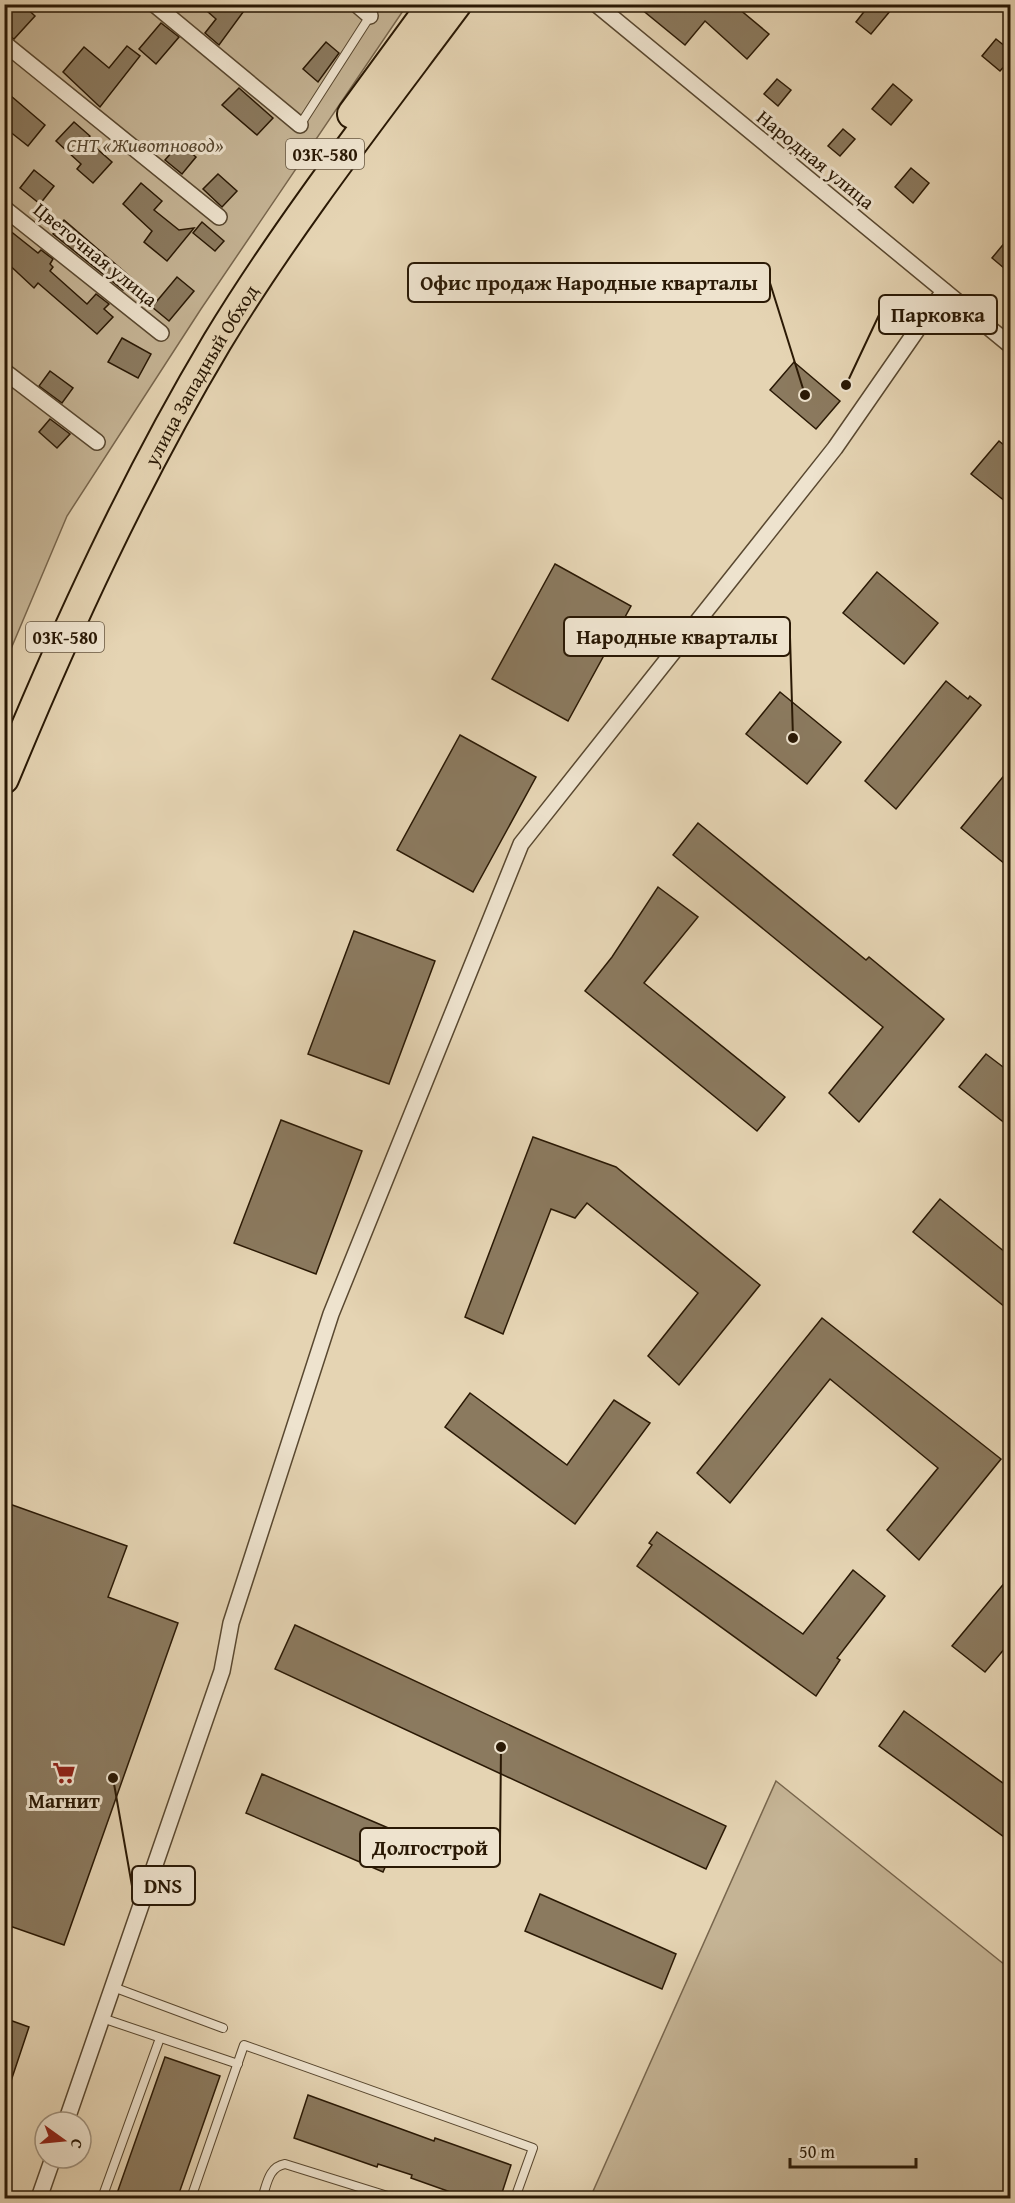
<svg xmlns="http://www.w3.org/2000/svg" width="1015" height="2203" font-family="'Gentium Book Plus',serif">
<style>
.green{fill:#c5b495;stroke:#78664d;stroke-width:1.5}
.building{fill:#8b7a5f;stroke:#2a1905;stroke-width:1.5}
.lines{fill:none;stroke-linecap:round;stroke-linejoin:round}
.lane-casing{stroke:#594830;stroke-width:10}
.street-casing{stroke:#594830;stroke-width:18}
.highway-casing{stroke:#2a1905;stroke-width:32}
.lane{stroke:#eee3ce;stroke-width:8}
.street{stroke:#eee3ce;stroke-width:15}
.highway{stroke:#e5d4b3;stroke-width:28}
.labels{text-anchor:middle;dominant-baseline:central;stroke-width:6;stroke-linejoin:round;paint-order:stroke}
.shield{fill:#eee3ce;stroke:#655641;stroke-width:1.5}
.shield-label{font-size:18px;font-weight:bold;fill:#2a1905}
.park-label{font-size:20px;font-style:italic;fill:#584830;stroke:#eee3ce}
.street-label{font-size:20px;fill:#2a1905;stroke:#eee3ce}
.poi-label{font-size:20px;font-weight:bold;fill:#2a1905;stroke:#eee3ce}
.leader{fill:none;stroke:#2a1905;stroke-width:2}
.callout-dot{fill:#2a1905;stroke:#eee3ce;stroke-width:2}
.callout{fill:#eee3ce;stroke:#2a1905;stroke-width:2}
.callout-label{font-size:21px;text-anchor:middle;font-weight:bold;fill:#2a1905}
</style>
<rect width="100%" height="100%" fill="#e5d4b3"/>
<filter id="stains"><feTurbulence type="fractalNoise" baseFrequency=".00333" numOctaves="4"/><feColorMatrix values="0 0 0 0 .2 0 0 0 0 .09 0 0 0 0 .02 0 0 0 .5 -.17"/></filter>
<radialGradient id="worn" r=".72"><stop offset=".6" stop-color="#630" stop-opacity="0"/><stop offset="1" stop-color="#630" stop-opacity=".3"/></radialGradient>
<g class="green">
<polygon points="5,5 407,5 201,309 67,516 5,663"/>
<polygon points="776,1781 1010,1969 1010,2198 590,2198"/>
</g>
<g class="building">
<polygon points="4,4 22,4 35,16 14,39 4,32"/>
<polygon points="199,4 249,4 219,45 205,33 216,19"/>
<polygon points="635,4 733,4 769,34 747,59 705,21 685,45"/>
<polygon points="870,4 896,4 871,34 856,22"/>
<polygon points="161,23 179,37 156,64 139,49"/>
<polygon points="996,39 1011,51 1011,59 1000,71 982,56"/>
<polygon points="326,42 339,53 318,82 303,69"/>
<polygon points="127,46 140,56 100,107 63,72 84,47 109,68"/>
<polygon points="777,79 791,90 778,106 764,94"/>
<polygon points="893,84 912,100 891,125 872,109"/>
<polygon points="239,88 273,118 257,135 222,105"/>
<polygon points="11,96 45,125 28,146 4,127 4,103"/>
<polygon points="74,122 90,136 87,140 112,162 93,183 77,169 81,164 56,141"/>
<polygon points="843,129 855,139 840,156 828,146"/>
<polygon points="180,143 196,157 182,174 165,160"/>
<polygon points="911,168 929,183 913,203 895,187"/>
<polygon points="34,170 54,186 40,204 20,188"/>
<polygon points="218,174 237,191 222,207 203,189"/>
<polygon points="141,183 162,201 154,210 179,230 194,228 167,261 144,242 152,231 123,204"/>
<polygon points="64,220 134,280 123,290 53,234"/>
<polygon points="202,222 224,241 215,251 193,233"/>
<polygon points="4,226 38,253 41,250 53,259 50,264 53,267 50,271 87,304 96,294 109,304 104,309 113,317 97,334 38,283 34,288 4,260"/>
<polygon points="1011,235 1011,274 992,258"/>
<polygon points="177,277 194,291 169,321 152,307"/>
<polygon points="122,338 151,354 138,378 108,362"/>
<polygon points="794,362 840,401 816,429 770,390"/>
<polygon points="50,371 73,388 62,403 39,386"/>
<polygon points="50,419 70,434 57,448 39,432"/>
<polygon points="999,441 1011,451 1011,506 971,474"/>
<polygon points="555,564 631,606 568,721 492,679"/>
<polygon points="877,572 938,623 904,664 843,613"/>
<polygon points="946,681 968,699 970,696 981,705 896,809 865,781"/>
<polygon points="780,692 841,742 807,784 746,734"/>
<polygon points="460,735 536,777 473,892 397,850"/>
<polygon points="1011,767 1011,869 961,828"/>
<polygon points="698,823 866,960 869,957 944,1019 859,1122 829,1093 883,1027 673,855"/>
<polygon points="658,887 698,917 644,983 785,1097 757,1131 585,991 612,957"/>
<polygon points="354,931 435,961 389,1084 308,1054"/>
<polygon points="986,1054 1011,1073 1011,1128 959,1087"/>
<polygon points="281,1120 362,1151 316,1274 234,1243"/>
<polygon points="533,1137 616,1167 760,1285 679,1385 648,1356 698,1293 587,1203 575,1218 551,1209 503,1334 465,1317"/>
<polygon points="940,1199 1011,1257 1011,1312 913,1232"/>
<polygon points="822,1318 1001,1459 919,1560 887,1530 938,1468 830,1379 730,1503 697,1473"/>
<polygon points="470,1393 567,1465 614,1400 650,1423 575,1524 445,1427"/>
<polygon points="4,1502 127,1546 108,1597 178,1623 64,1945 4,1924"/>
<polygon points="657,1532 803,1634 853,1570 885,1596 837,1658 840,1660 816,1696 637,1566 652,1545 649,1543"/>
<polygon points="1011,1575 1011,1641 985,1672 952,1646"/>
<polygon points="295,1625 726,1826 706,1869 275,1669"/>
<polygon points="904,1711 1011,1789 1011,1842 879,1746"/>
<polygon points="262,1774 400,1833 383,1872 246,1813"/>
<polygon points="540,1894 676,1954 662,1989 525,1931"/>
<polygon points="4,2018 29,2027 7,2093 4,2093"/>
<polygon points="165,2057 220,2076 177,2199 115,2199"/>
<polygon points="308,2095 434,2141 435,2138 511,2165 500,2199 470,2199 411,2178 412,2175 378,2164 377,2167 294,2138"/>
</g>
<g class="lines">
<g class="lane-casing">
<g id="lane">
<polyline points="300,125 370,16"/>
<polyline points="113,1987 223,2028"/>
<polyline points="102,2018 238,2064"/>
<polyline points="102,2198 160,2038"/>
<polyline points="191,2198 244,2045 533,2148 515,2198"/>
<path d="M262,2198C267,2185 268,2167 285,2164L394,2198"/>
</g>
</g>
<g class="street-casing">
<g id="street">
<polyline points="154,4 300,125"/>
<polyline points="356,4 370,16"/>
<polyline points="596,4 1010,345"/>
<polyline points="4,43 219,217"/>
<polyline points="4,208 161,333"/>
<polyline points="4,371 97,442"/>
<polyline points="66,2122 222,1671 231,1623 331,1314 521,844 835,448 944,291"/>
<polyline points="39,2198 53,2158"/>
</g>
</g>
<g class="highway-casing">
<g id="highway">
<polyline points="352,114 431,6"/>
<path id="s1" d="M4,779C66,629 134,481 217,342C288,225 375,114 457,4"/>
</g>
</g>
<use href="#lane" class="lane"/>
<use href="#street" class="street"/>
<use href="#highway" class="highway"/>
</g>
<defs>
<g id="supermarket-bare" transform="scale(1.8)"><path d="M-6-5.5h2.5l.6 2H6L4.5 2H-2.5L-4.4-4H-6ZM-1.5 3.2a1.3 1.3 0 1 0 .1 0ZM3 3.2a1.3 1.3 0 1 0 .1 0Z" fill="#8f2418" stroke="#eee3ce" stroke-width="2.5" paint-order="stroke"/></g>
</defs>
<g fill-rule="evenodd">
<use href="#supermarket-bare" x="64" y="1773"/>
</g>
<g class="labels">
<g class="shield">
<rect x="286" y="139" width="78" height="30" rx="4.5"/>
<rect x="26" y="622" width="78" height="30" rx="4.5"/>
</g>
<g class="shield-label">
<text x="325" y="154">03К-580</text>
<text x="65" y="637">03К-580</text>
</g>
<g class="park-label">
<text x="145" y="144">СНТ «Животновод»</text>
</g>
<g class="street-label">
<text transform="translate(816 159) rotate(39)">Народная улица</text>
<text transform="translate(96 254) rotate(39)">Цветочная улица</text>
<text stroke="none"><textPath href="#s1" startOffset="450">улица Западный Обход</textPath></text>
</g>
<g class="poi-label">
<text x="64" y="1800">Магнит</text>
</g>
</g>
<path class="leader" d="M805 395L770 283M846 385L879 315M793 738L790 637M501 1747L500 1847M113 1778L132 1886"/>
<g class="callout-dot">
<circle cx="805" cy="395" r="6"/>
<circle cx="846" cy="385" r="6"/>
<circle cx="793" cy="738" r="6"/>
<circle cx="501" cy="1747" r="6"/>
<circle cx="113" cy="1778" r="6"/>
</g>
<g class="callout">
<rect x="408" y="263" width="362" height="39" rx="6"/>
<rect x="879" y="295" width="118" height="39" rx="6"/>
<rect x="564" y="617" width="226" height="39" rx="6"/>
<rect x="360" y="1828" width="140" height="39" rx="6"/>
<rect x="132" y="1866" width="63" height="39" rx="6"/>
</g>
<g class="callout-label">
<text x="589" y="290">Офис продаж Народные кварталы</text>
<text x="938" y="322">Парковка</text>
<text x="677" y="644">Народные кварталы</text>
<text x="430" y="1855">Долгострой</text>
<text x="163" y="1893">DNS</text>
</g>
<rect width="1015" height="2203" fill="none" stroke="#e5d4b3" stroke-width="24"/>
<rect x="6" y="6" width="1003" height="2191" fill="none" stroke="#2a1905" stroke-width="3"/>
<rect x="12" y="12" width="991" height="2179" fill="none" stroke="#2a1905" stroke-width="1.5"/>
<g transform="translate(63 2140) rotate(105)"><circle r="28" fill="#eee3ce" stroke="#a0927e" stroke-width="1.5"/>
<path d="M0-4.5L10 22L0 15L-10 22Z" fill="#8f2418"/>
<text y="-9" font-size="16" font-weight="bold" text-anchor="middle" fill="#2a1905">С</text>
</g>
<path d="M790 2158v9h126v-9" fill="none" stroke="#2a1905" stroke-width="3"/>
<text x="799" y="2158" font-size="18" fill="#2a1905" stroke="#eee3ce" stroke-width="4.5" paint-order="stroke">50 m</text>
<rect width="100%" height="100%" filter="url(#stains)"/>
<rect width="100%" height="100%" fill="url(#worn)"/>
</svg>
